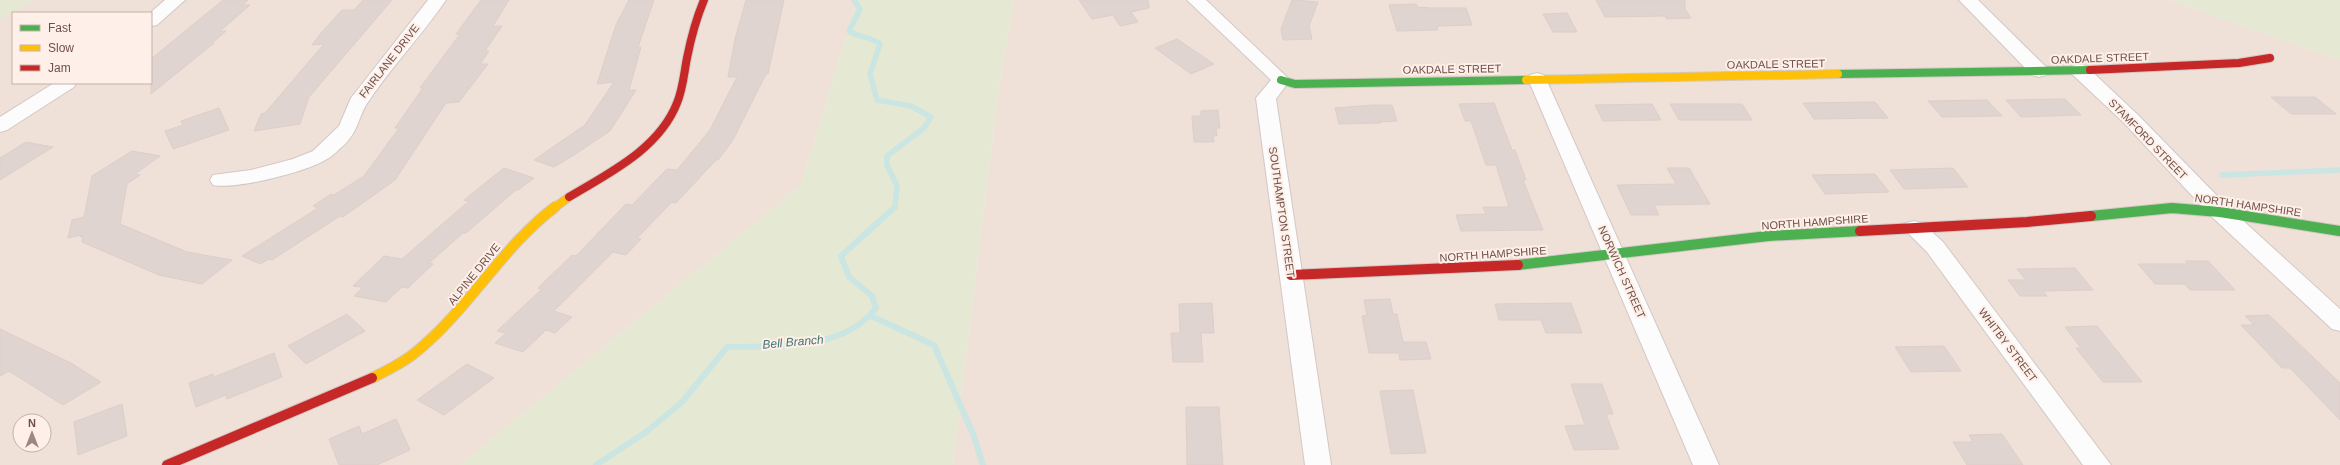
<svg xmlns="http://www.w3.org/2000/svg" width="2340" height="465" font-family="Arial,sans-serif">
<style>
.residential{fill:#efe0d8;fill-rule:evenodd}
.green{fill:#e5e9d3}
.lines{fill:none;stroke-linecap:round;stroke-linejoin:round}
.stream-far1{stroke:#cae5e2;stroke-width:5.5}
.stream{stroke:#cae5e2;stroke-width:6}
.building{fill:#e0d4d0;stroke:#ddceca}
.street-casing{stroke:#d3c8c5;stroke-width:2}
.fast-far1-casing{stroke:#d3c8c4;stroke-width:10}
.fast-casing{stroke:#d3c8c4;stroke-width:12}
.slow-far1-casing{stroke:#d3c8c4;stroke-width:10}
.slow-casing{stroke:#d3c8c4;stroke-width:12}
.jam-far1-casing{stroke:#d3c8c4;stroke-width:10}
.jam-casing{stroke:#d3c8c4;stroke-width:12}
.street{fill:#fdfcfc;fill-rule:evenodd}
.fast-far1{stroke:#4caf50;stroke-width:8}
.fast{stroke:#4caf50;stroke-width:10}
.slow-far1{stroke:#ffc107;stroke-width:8}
.slow{stroke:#ffc107;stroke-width:10}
.jam-far1{stroke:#c62828;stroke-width:8}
.jam{stroke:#c62828;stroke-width:10}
.labels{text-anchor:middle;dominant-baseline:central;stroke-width:4;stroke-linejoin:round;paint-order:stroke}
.street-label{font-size:11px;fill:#70504b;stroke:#fef0e8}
.water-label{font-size:12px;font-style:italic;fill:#407572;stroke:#fef0e8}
</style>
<rect width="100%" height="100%" fill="#f4ece8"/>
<g class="residential">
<path d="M0,0H857L801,185L460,465H0ZM13,13H151V83H13ZM20,421H44V445H20Z"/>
<polygon points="1014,0 2169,0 2340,60 2340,465 953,465 998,94"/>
</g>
<g class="green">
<polygon points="0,0 34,0 0,20"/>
<polygon points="857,0 1014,0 998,94 953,465 460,465 801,185"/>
<polygon points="2169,0 2340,0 2340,60"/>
</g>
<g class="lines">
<g class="stream-far1">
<path d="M854,0L860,9L849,31C859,38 871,36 880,44L870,74L877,100L911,106L931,117L924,128L887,156V165L897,186L895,208"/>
<polyline points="2222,175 2340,170"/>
</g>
<g class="stream">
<polyline points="871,316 934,345 973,434 983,465"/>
<path d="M596,465L646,432L682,402L727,347C776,346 843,351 876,308L872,296L849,277L841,256L895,207"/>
</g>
</g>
<g class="building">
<polygon points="223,0 248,0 242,5 250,5 220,31 226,31 212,43 214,43 151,94 151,59"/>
<polygon points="363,0 392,0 309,97 300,124 254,131 261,114 265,113 324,44 312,45 322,32 342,10 354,10"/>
<polygon points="481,0 509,0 493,26 502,26 485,51 489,51 480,64 488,64 459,102 446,103 395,180 343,217 340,216 272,260 269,259 260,264 242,256 318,208 313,206 331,194 334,195 364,176 399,128 395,128 423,88 420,88 460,34 456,34"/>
<polygon points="629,0 654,0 638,47 641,47 629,90 636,90 610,131 574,155 554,167 534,160 585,125 614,82 597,84 616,25"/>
<polygon points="746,0 784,0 768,74 766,74 733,140 718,160 716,160 676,203 672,202 637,238 641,239 626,255 613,252 554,311 572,317 555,333 546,330 523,352 495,343 506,333 497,331 542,289 538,288 572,255 576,256 626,204 632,205 667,169 677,170 710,130 737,77 728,77 735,39"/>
<polygon points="1079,0 1148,0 1149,8 1131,12 1138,22 1120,26 1113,15 1092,19"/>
<polygon points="1292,0 1318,2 1309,26 1312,39 1283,40 1281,29"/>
<polygon points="1596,0 1685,0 1685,9 1691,18 1667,19 1665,16 1605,17"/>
<polygon points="1416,4 1417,7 1430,8 1466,8 1472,25 1437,26 1438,30 1397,31 1389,5"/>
<polygon points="1567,13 1577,32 1553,32 1543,14"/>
<polygon points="1177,39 1214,64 1191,74 1155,48"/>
<polygon points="2271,97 2315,97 2336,114 2291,114"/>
<polygon points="2065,99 2081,115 2021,117 2006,100"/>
<polygon points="1987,100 2002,116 1942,117 1928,101"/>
<polygon points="1875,102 1888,118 1814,119 1803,103"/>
<polygon points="1494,103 1512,150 1515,150 1526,180 1523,180 1543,230 1461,231 1456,215 1486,214 1483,207 1509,207 1496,165 1486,165 1471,121 1465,121 1459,104"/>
<polygon points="1652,104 1661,120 1603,121 1595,105"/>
<polygon points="1670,104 1742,104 1752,120 1679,120"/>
<polygon points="1374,105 1392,105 1397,121 1380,122 1380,120 1380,123 1339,124 1335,108"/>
<polygon points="219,108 229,130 173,149 165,131 183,125 181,121"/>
<polygon points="1218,110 1220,128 1216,128 1217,136 1213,136 1214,142 1194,142 1192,116 1201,116 1201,111"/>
<polygon points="26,142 53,147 0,180 0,158"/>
<polygon points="132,151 160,156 135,174 140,175 127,184 120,224 187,252 232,260 202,284 159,275 82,242 83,236 80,237 81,235 68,238 72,220 84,217 92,176"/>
<polygon points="504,168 534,178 518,190 516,190 466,233 463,233 429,263 433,264 408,288 402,287 386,302 354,296 363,287 353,286 384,256 402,259 469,201 464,200"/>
<polygon points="1667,168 1689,168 1710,204 1654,205 1659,215 1631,215 1617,185 1676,184"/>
<polygon points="1953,168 1968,187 1904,189 1890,170"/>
<polygon points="1875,174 1889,192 1825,194 1812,175"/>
<polygon points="2185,261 2208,261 2235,290 2190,290 2185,284 2155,284 2138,264 2188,264"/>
<polygon points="2075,268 2093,290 2043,291 2047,296 2020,296 2008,280 2026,280 2017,269"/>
<polygon points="1390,299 1393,314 1397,314 1403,342 1426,342 1431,359 1400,360 1399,353 1369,353 1362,316 1367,315 1364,300"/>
<polygon points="1212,303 1214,333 1201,333 1203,362 1173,362 1171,333 1180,333 1179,304"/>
<polygon points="1571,303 1582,333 1546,333 1541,320 1499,320 1495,304"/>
<polygon points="347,314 365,331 306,364 288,346"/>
<polygon points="2269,315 2340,383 2340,420 2290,368 2282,368 2241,325 2254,325 2245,316"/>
<polygon points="2097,326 2142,382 2103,382 2076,348 2081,348 2065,327"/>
<polygon points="0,329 71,363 101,382 63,405 9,371 0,376"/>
<polygon points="1944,346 1961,371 1911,372 1895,347"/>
<polygon points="274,353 282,377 227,399 226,395 196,407 189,383 213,374 214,377"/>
<polygon points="467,364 494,378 444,415 417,400"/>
<polygon points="1571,384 1602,384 1613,414 1606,414 1619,449 1574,450 1565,426 1585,425"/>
<polygon points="1413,390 1426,453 1391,454 1380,391"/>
<polygon points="122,404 127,436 78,455 74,422"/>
<polygon points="1186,407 1219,407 1223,465 1187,465"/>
<polygon points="396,419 410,450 377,465 339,465 329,439 359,426 362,434"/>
<polygon points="2002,434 2023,465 1967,465 1953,442 1973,442 1969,435"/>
</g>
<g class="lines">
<g class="street-casing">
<g id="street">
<polygon points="165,0 185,0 157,25 151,26 150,13"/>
<path d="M428,0H446C422,35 392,66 368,102C358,117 359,131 343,146C338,150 333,156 327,159C307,172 234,190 213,185L210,180L213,175L251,170L293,159L313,151L339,126L351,98Z"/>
<polygon points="1187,0 1206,0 1290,80 1276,99 1331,465 1305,465 1256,98 1271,80"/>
<polygon points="1959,0 1978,0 2046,67 2048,71 2046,75 2039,77 2032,75"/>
<polygon points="2079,64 2086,66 2138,115 2228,207 2340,309 2340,331 2332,329 2212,217 2124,123 2072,74 2070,70 2072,66"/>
<polygon points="1537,73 1544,75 1546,79 1719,465 1693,465 1528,79 1530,75"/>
<polygon points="54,83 76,83 74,87 7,130 0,132 0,117"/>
<polygon points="1914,221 1922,223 1943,242 2111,465 2083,465 1927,252 1903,228 1906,223"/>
</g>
</g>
<g class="fast-far1-casing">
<g id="fast-far1">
<polyline points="1838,74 2090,70"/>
<polyline points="1281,80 1295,84 1526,80"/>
</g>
</g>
<g class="fast-casing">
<g id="fast">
<polyline points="2091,216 2172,208 2220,212 2340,231"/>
<polyline points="1518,265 1768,236 1860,231"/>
</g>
</g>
<g class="slow-far1-casing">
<g id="slow-far1">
<polyline points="1526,80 1838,74"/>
<polyline points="554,208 569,197"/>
</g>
</g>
<g class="slow-casing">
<path id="slow" d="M372,378C388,370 403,363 416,352C469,309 501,248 555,207"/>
</g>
<g class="jam-far1-casing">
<g id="jam-far1">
<polyline points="2090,70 2239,63 2270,58"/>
<path d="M569,197C609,173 659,149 677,103C683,89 684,73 687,58C691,38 696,19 704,0"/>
</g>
</g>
<g class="jam-casing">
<g id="jam">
<polyline points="1860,231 2027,222 2091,216"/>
<polyline points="1291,275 1518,265"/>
<polyline points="167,465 372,378"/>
</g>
</g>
<use href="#street" class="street"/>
<use href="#fast-far1" class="fast-far1"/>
<use href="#fast" class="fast"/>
<use href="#slow-far1" class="slow-far1"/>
<use href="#slow" class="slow"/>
<use href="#jam-far1" class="jam-far1"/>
<use href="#jam" class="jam"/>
</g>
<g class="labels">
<g class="street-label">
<text transform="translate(2100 58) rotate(-2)">OAKDALE STREET</text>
<text transform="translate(389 61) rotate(-52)">FAIRLANE DRIVE</text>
<text transform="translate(1776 64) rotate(-1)">OAKDALE STREET</text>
<text transform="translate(1452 69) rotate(-1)">OAKDALE STREET</text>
<text transform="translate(2148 139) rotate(46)">STAMFORD STREET</text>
<text transform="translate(2248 205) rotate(8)">NORTH HAMPSHIRE</text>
<text transform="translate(1282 212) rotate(82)">SOUTHAMPTON STREET</text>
<text transform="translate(1815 222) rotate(-4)">NORTH HAMPSHIRE</text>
<text transform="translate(1493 254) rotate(-4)">NORTH HAMPSHIRE</text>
<text transform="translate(1622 272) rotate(66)">NORWICH STREET</text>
<text transform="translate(474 274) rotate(-51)">ALPINE DRIVE</text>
<text transform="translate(2008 345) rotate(53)">WHITBY STREET</text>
</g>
<g class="water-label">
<text transform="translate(793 342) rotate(-5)">Bell Branch</text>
</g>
</g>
<rect x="12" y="12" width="140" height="72" fill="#fef0e8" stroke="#c5b0a9"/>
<rect x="20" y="25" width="20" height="6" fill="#4caf50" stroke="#c5b0a9"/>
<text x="48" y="32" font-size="12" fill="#70504b">Fast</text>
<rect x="20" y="45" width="20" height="6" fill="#ffc107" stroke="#c5b0a9"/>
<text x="48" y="52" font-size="12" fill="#70504b">Slow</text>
<rect x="20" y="65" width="20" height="6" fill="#c62828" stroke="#c5b0a9"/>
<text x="48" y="72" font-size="12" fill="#70504b">Jam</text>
<g transform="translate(32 433)"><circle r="19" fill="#fef0e8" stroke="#c5b0a9"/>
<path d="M0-3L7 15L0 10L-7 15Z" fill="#9e8782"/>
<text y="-6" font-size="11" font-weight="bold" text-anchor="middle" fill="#70504b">N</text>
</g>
</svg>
